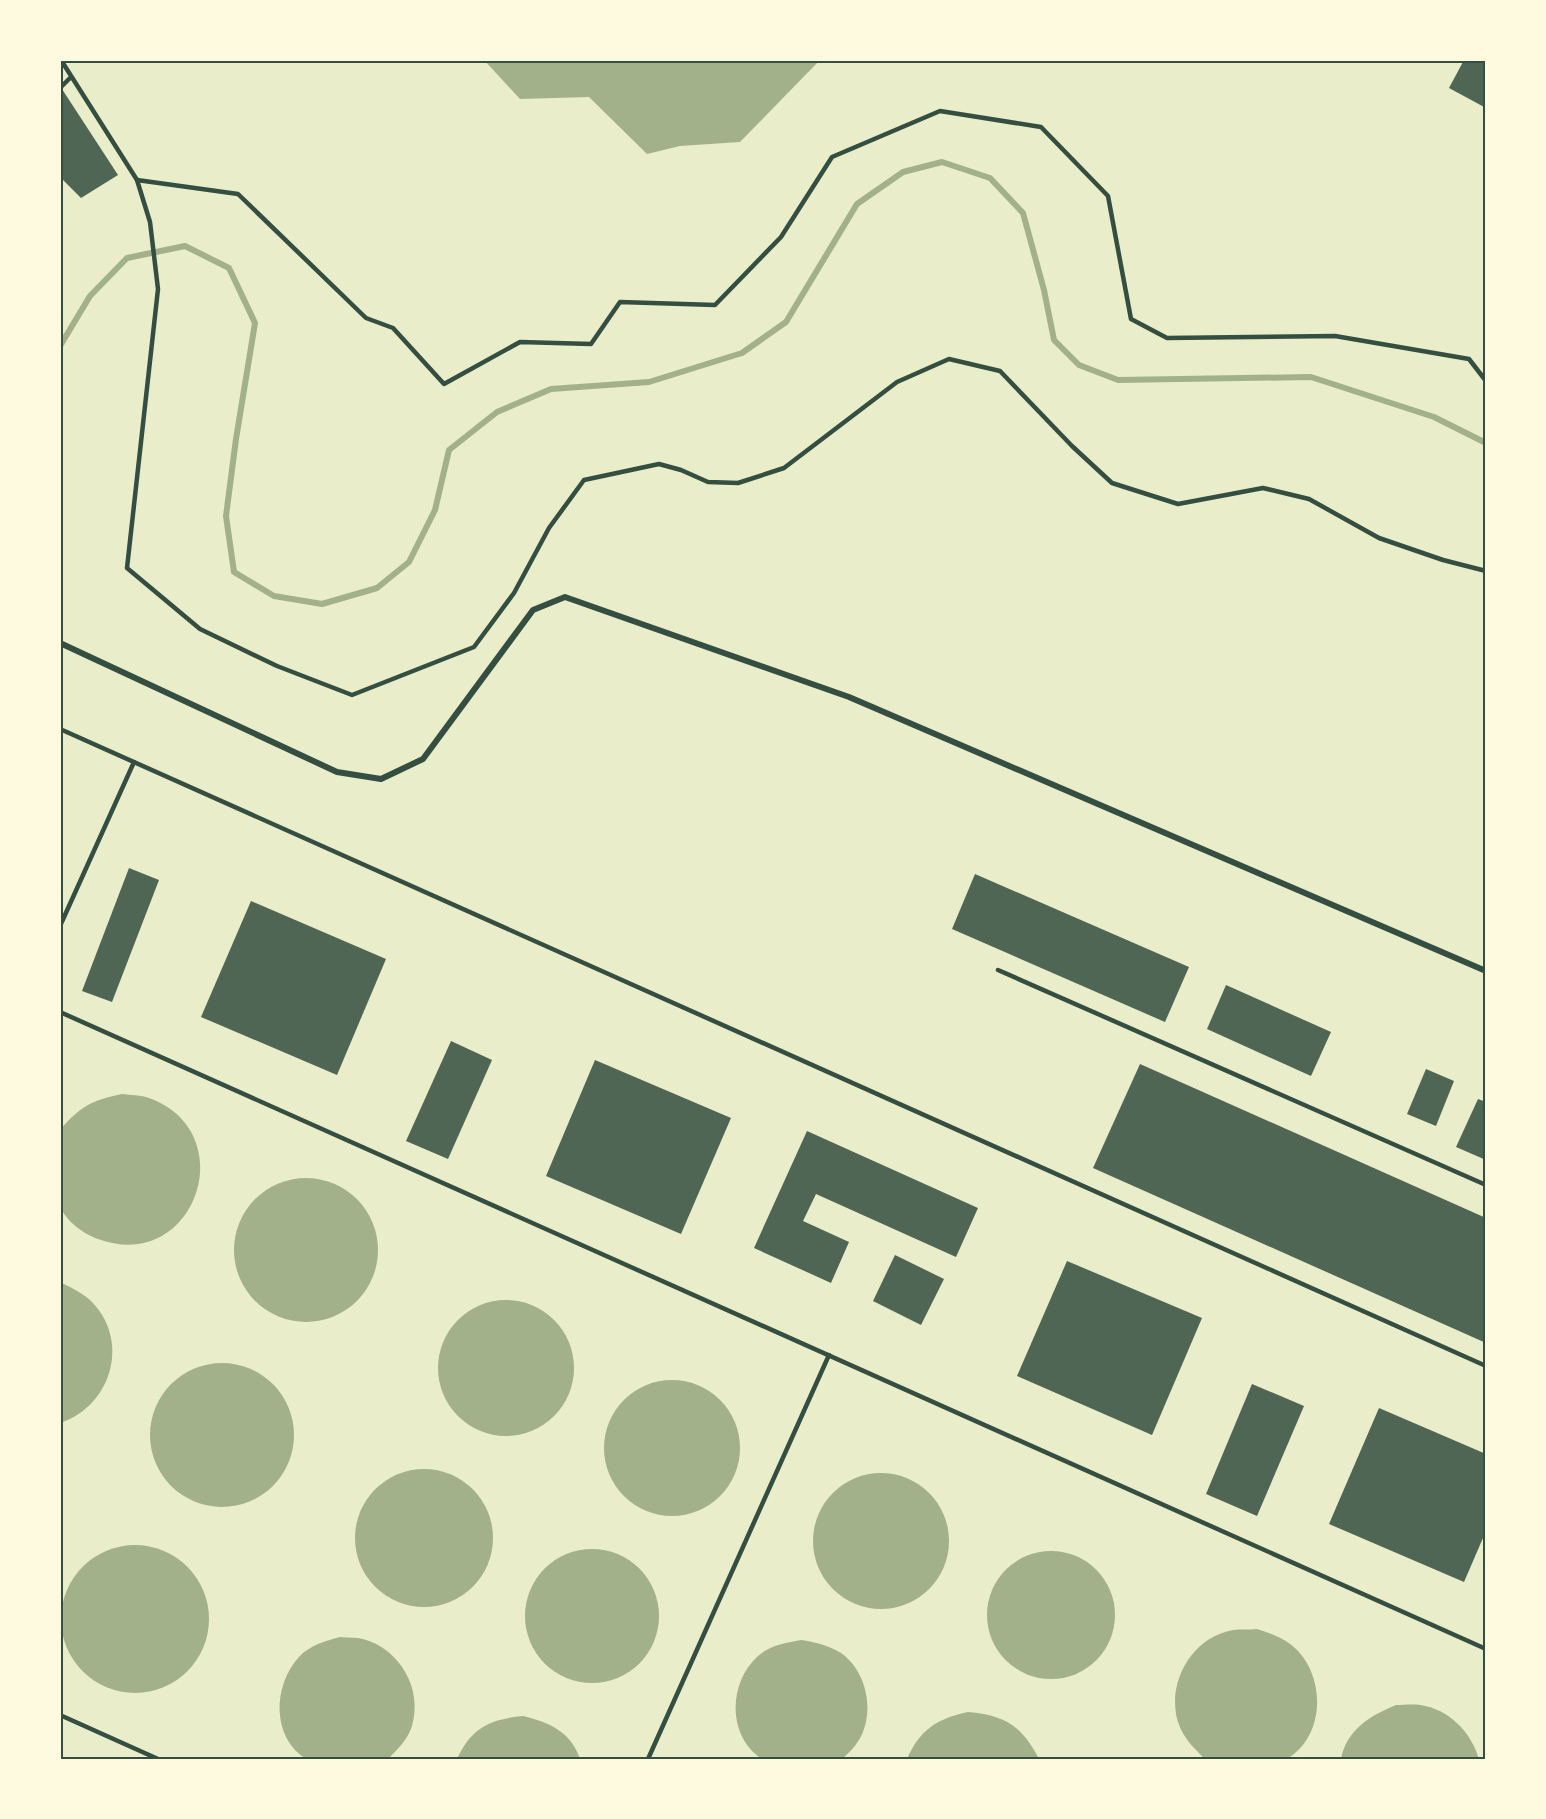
<svg xmlns="http://www.w3.org/2000/svg" width="1546" height="1819" font-family="Raleway,sans-serif">
<style>
.water{fill:#a3b18a}
.lines{fill:none;stroke-linecap:round;stroke-linejoin:round}
.stream{stroke:#a3b18a;stroke-width:6}
.building{fill:#4f6655}
.service{stroke:#344e41;stroke-width:4.5}
.minor{stroke:#344e41;stroke-width:6}
.neatline{fill:none;stroke:#344e41;stroke-width:2}
</style>
<rect width="100%" height="100%" fill="#e9edc9"/>
<g class="water">
<polygon points="484,60 820,60 740,142 680,146 647,154 589,97 520,99"/>
<path d="M122,1094C130,1095 141,1095 149,1098C244,1132 195,1275 98,1239C84,1234 67,1222 61,1208C57,1198 60,1145 60,1130C81,1106 90,1101 122,1094Z"/>
<circle cx="306" cy="1250" r="72"/>
<path d="M60,1282C74,1289 89,1296 98,1309C129,1350 107,1408 60,1423Z"/>
<circle cx="506" cy="1368" r="68"/>
<circle cx="222" cy="1435" r="72"/>
<circle cx="672" cy="1448" r="68"/>
<circle cx="424" cy="1538" r="69"/>
<circle cx="881" cy="1541" r="68"/>
<circle cx="135" cy="1619" r="74"/>
<circle cx="592" cy="1616" r="67"/>
<circle cx="1051" cy="1615" r="64"/>
<path d="M1257,1629C1272,1634 1287,1639 1298,1651C1326,1681 1324,1737 1287,1759H1205C1194,1748 1183,1738 1178,1722C1166,1683 1192,1637 1233,1630C1241,1629 1249,1630 1257,1629Z"/>
<path d="M340,1637C347,1638 356,1637 363,1639C400,1649 423,1689 412,1726C408,1739 398,1749 388,1759H306C271,1737 273,1685 299,1657C310,1645 325,1641 340,1637Z"/>
<path d="M801,1640C815,1642 828,1645 841,1653C864,1669 873,1703 864,1729C860,1742 851,1751 842,1759H762C727,1736 728,1683 758,1656C770,1645 786,1643 801,1640Z"/>
<path d="M1396,1705C1403,1705 1412,1704 1420,1705C1449,1709 1471,1732 1479,1759H1341C1347,1729 1370,1716 1396,1705Z"/>
<path d="M968,1712C1005,1715 1022,1726 1039,1759H907C920,1729 937,1719 968,1712Z"/>
<path d="M523,1716C549,1722 571,1732 580,1759H457C471,1728 490,1719 523,1716Z"/>
</g>
<g class="lines">
<polyline class="stream" points="60,346 90,296 127,258 185,246 229,268 255,323 236,439 226,516 234,572 274,596 322,604 377,588 409,562 435,510 449,450 497,412 551,389 649,382 742,353 786,322 857,204 903,172 942,162 990,178 1023,213 1044,290 1054,340 1079,365 1118,380 1311,377 1434,417 1486,443"/>
</g>
<g class="building">
<polygon points="1464,60 1486,60 1486,108 1449,88"/>
<polygon points="60,86 118,175 81,198 60,177"/>
<polygon points="129,868 159,880 112,1002 82,991"/>
<polygon points="975,874 1189,967 1165,1022 952,929"/>
<polygon points="251,901 386,959 337,1075 201,1017"/>
<polygon points="1226,985 1331,1032 1311,1076 1207,1029"/>
<polygon points="451,1041 492,1060 448,1159 406,1141"/>
<polygon points="595,1060 731,1118 681,1234 546,1176"/>
<polygon points="1140,1064 1486,1218 1486,1343 1093,1168"/>
<polygon points="1426,1069 1454,1081 1436,1126 1407,1114"/>
<polygon points="1478,1099 1486,1102 1486,1160 1456,1147"/>
<polygon points="807,1131 978,1208 956,1257 816,1194 803,1221 849,1242 831,1283 754,1248"/>
<polygon points="895,1255 944,1279 921,1325 873,1301"/>
<polygon points="1067,1261 1202,1318 1152,1435 1017,1376"/>
<polygon points="1252,1384 1304,1406 1257,1516 1206,1494"/>
<polygon points="1379,1408 1486,1454 1486,1531 1464,1582 1329,1524"/>
</g>
<g class="lines">
<g class="service">
<polyline points="61,60 137,180 150,222 158,289 127,568 200,629 277,666 352,695 474,647 514,593 549,528 584,480 659,464 681,470 708,482 738,483 784,468 897,382 949,359 1000,371 1072,446 1112,483 1178,504 1263,488 1309,499 1379,538 1443,560 1486,571"/>
<polyline points="60,88 71,77"/>
<polyline points="137,180 238,194 366,318 393,328 444,384 520,342 591,344 620,302 715,305 781,237 832,157 940,111 1041,127 1108,196 1131,319 1167,338 1335,336 1469,359 1486,381"/>
<polyline points="60,729 1486,1366"/>
<polyline points="60,926 134,762"/>
<polyline points="998,970 1486,1185"/>
<polyline points="60,1012 1486,1649"/>
<polyline points="60,1715 158,1759"/>
<polyline points="648,1759 829,1355"/>
</g>
<polyline class="minor" points="60,643 337,772 381,779 423,759 533,610 565,597 849,697 1486,971"/>
</g>
<rect width="1546" height="1819" fill="none" stroke="#fefae0" stroke-width="123"/>
<rect x="62" y="62" width="1422" height="1696" class="neatline"/>
</svg>
